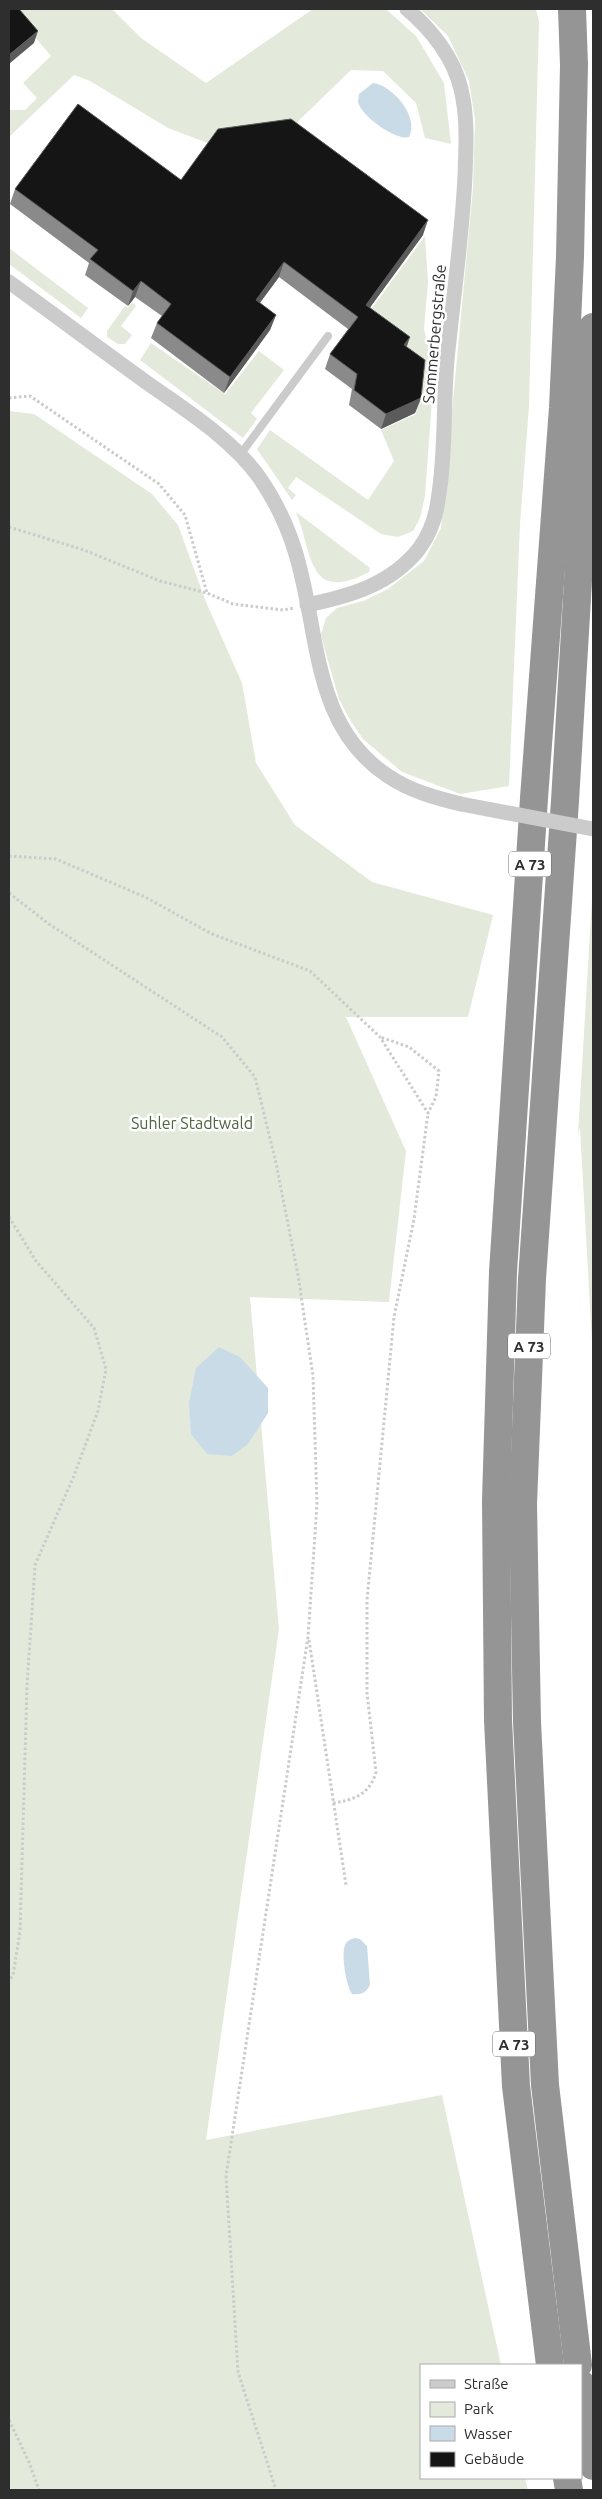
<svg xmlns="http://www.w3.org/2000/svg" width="602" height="2499" font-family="Ubuntu,sans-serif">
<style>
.green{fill:#e3eadc}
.water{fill:#cadbe8}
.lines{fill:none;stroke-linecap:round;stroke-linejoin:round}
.path{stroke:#cbcbcb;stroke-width:3;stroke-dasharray:2.5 2.5;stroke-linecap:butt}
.lane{stroke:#cbcbcb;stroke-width:8}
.street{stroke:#cbcbcb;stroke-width:15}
.highway{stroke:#959595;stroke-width:28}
.street-bridge{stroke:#cbcbcb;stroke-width:15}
.wall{fill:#8a8a8a}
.shaded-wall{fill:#5b5b5b}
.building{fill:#151515;stroke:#5b5b5b}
.labels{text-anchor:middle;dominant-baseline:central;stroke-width:5;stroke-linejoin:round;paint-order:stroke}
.shield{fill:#fff;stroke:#6d6d6d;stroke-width:1}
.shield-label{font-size:15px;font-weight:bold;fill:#2e2e2e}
.street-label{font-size:16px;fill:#2e2e2e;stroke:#fff}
.park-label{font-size:16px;fill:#4f653f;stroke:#fff}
</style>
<rect width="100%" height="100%" fill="#fff"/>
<g class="green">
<polygon points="11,9 112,9 141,38 206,83 313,9 386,9 416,36 444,83 451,144 425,138 416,103 383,71 351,70 285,134 213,145 168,128 90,81 74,75 9,137 9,110 25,110 37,98 23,83 51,56"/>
<polygon points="420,9 536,9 539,21 529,406 520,524 509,786 460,794 402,772 363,739 350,720 339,699 326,654 321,634 326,618 337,608 363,601 388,589 424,561 441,528 473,188 475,120 469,81 448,36"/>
<polygon points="425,236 428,282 424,329 434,372 425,496 420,518 413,531 398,537 381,534 296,477 288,488 296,495 292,500 257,449 270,430 368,500 394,461 381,430 416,414 420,376 364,319"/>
<polygon points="9,248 88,308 81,318 9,264"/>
<polygon points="132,302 136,306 121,326 132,335 125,344 118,344 107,337 107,331 125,306 128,308"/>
<polygon points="151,343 225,394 259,351 284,370 251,413 257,419 243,438 140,360"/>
<polygon points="9,411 34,414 152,494 178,525 206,602 242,683 256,763 295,825 372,882 493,915 468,1017 346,1017 406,1151 389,1302 250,1297 279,1629 206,2140 442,2095 501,2365 421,2365 421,2478 525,2478 528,2490 9,2490"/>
<path d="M296,512L370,568L369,572C308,604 313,555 296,512Z"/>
<polygon points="593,882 593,1360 580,1128 578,1134"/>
</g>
<g class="water">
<path d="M373,83C392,85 420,117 409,137C396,141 361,116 358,102C358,101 359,95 359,94Z"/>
<polygon points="219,1347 240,1357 268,1388 268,1413 248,1444 232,1456 207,1454 191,1434 189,1403 196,1368"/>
<path d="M355,1938L360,1939L367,1946L370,1985C366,1993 361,1995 352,1994C346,1986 341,1954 345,1945C347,1941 350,1939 355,1938Z"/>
</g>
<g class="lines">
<g class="path">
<polyline points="9,398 30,396 159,484 185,515 207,593"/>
<polyline points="9,527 84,550 160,581 207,593 233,604 283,610 294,608"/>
<polyline points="9,856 56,859 145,897 212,934 310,971 380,1037 428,1113 436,1097 439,1071 409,1047 380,1037"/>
<polyline points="9,893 49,924 222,1037 255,1077 276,1163 298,1275 313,1376 317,1504 308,1637 226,2176 238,2372 276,2490"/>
<polyline points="9,1217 36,1261 94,1328 106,1369 98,1411 73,1478 35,1565 27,1686 20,1932 13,1975 9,1981"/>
<polyline points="309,1640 346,1885"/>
<path d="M333,1803C354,1800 370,1794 376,1772L367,1693V1600L394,1317L414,1219L428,1113"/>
<polyline points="9,2420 29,2462 39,2490"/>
</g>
<polyline class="lane" points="240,455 328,336"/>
<g class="street">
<path d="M9,282C55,315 100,349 146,382C185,410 231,438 259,477C275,500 287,525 295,551C320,629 310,725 388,776C410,791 436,798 461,804"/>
<path d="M307,605C350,596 390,585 419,549C429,535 436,517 438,500C446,454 443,406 447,360C453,299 462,238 465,176C466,147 468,118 461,89C454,58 431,29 407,9"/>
</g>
<g class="highway">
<polyline points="550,2365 516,2086 498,1720 496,1500 503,1272 534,798 563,408 570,257 574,65 572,9"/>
<polyline points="578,2365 545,2085 527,1722 523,1504 532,1279 565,801 593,327"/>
<polyline points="581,2384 593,2466"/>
<polyline points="567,2478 569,2490"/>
</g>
<polyline class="street-bridge" points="461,804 593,829"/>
</g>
<polygon class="wall" points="181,180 423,235 370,307 406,347 421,398 415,413 381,429 349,405 352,389 325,369 330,354 348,329 279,277 260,303 276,315 270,330 224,393 151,338 157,323 162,316 135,297 128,306 85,275 89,263 10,204 15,189"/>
<g class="shaded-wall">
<polygon points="38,31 34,43 9,64 9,55"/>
<polygon points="428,220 423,235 361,320 366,305"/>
<polygon points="284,262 279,277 250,316 256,300"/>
<polygon points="141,281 135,297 128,306 133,291"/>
<polygon points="276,315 270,330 224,393 230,377"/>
<polygon points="410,337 405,352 404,345"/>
<polygon points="421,398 415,413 381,429 386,414"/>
</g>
<g class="building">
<polygon points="9,9 19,9 38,31 9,55"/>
<polygon points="78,104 181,180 218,129 291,119 428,220 366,305 410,337 404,345 425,360 421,398 386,414 354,390 357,374 330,354 358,317 284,262 256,300 276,315 230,377 157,323 171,304 141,281 133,291 90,259 98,250 15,189"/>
</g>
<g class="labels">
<g class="shield">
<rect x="509" y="851.5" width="42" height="25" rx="4"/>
<rect x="508" y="1333.5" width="42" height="25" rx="4"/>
<rect x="493" y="2031.5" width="42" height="25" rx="4"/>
</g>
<g class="shield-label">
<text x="530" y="864">A 73</text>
<text x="529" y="1346">A 73</text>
<text x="514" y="2044">A 73</text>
</g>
<g class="street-label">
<text transform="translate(434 334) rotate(-85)">Sommerbergstraße</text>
</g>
<g class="park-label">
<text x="192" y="1123">Suhler Stadtwald</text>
</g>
</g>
<rect width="602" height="2499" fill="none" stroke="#2e2e2e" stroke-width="20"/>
<rect x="420" y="2364" width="162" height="115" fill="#ffffff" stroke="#ababab"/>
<rect x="430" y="2380" width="25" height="8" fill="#cbcbcb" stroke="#ababab"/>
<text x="464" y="2389" font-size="15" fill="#2e2e2e">Straße</text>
<rect x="430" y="2402" width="25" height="15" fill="#e3eadc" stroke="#ababab"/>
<text x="464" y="2414" font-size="15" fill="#2e2e2e">Park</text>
<rect x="430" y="2426" width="25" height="15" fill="#cadbe8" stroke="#ababab"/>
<text x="464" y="2439" font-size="15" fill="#2e2e2e">Wasser</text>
<rect x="430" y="2452" width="25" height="15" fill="#151515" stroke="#ababab"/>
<text x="464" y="2464" font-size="15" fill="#2e2e2e">Gebäude</text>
</svg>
